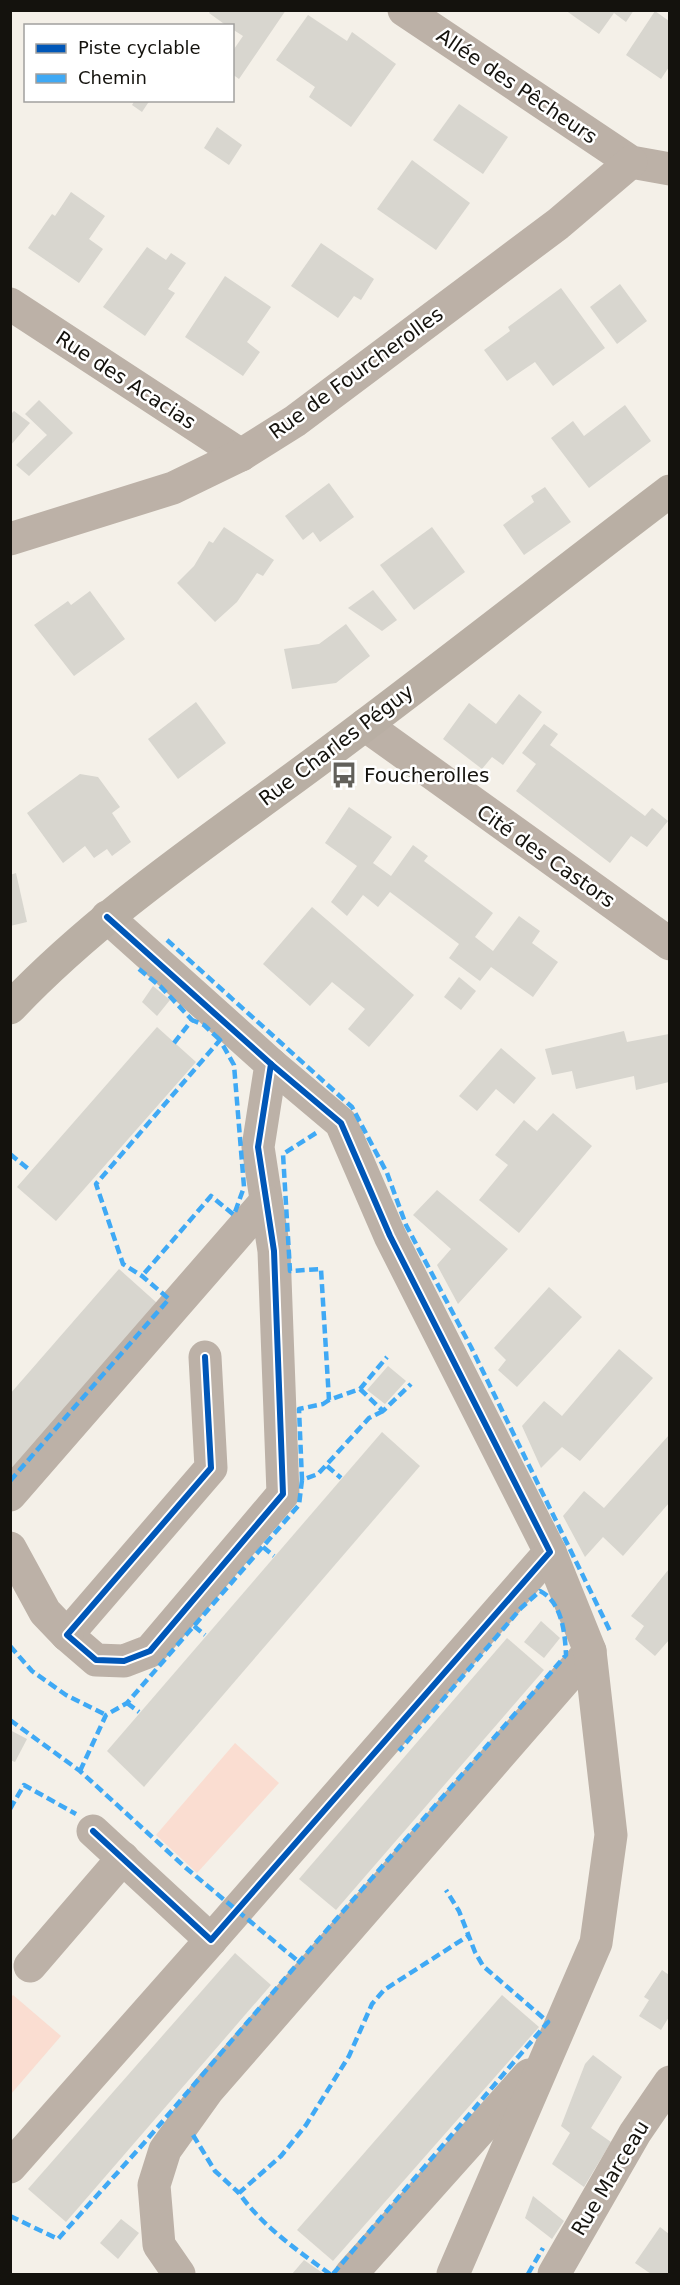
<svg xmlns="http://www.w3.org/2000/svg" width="680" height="2285" font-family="'DejaVu Sans',sans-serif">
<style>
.green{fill:#faddd1}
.building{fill:#d8d6cf}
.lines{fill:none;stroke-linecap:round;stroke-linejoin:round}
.street{stroke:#bcb1a7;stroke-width:33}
.secondary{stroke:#b9afa4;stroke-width:33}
.quiet{stroke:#3fa9f5;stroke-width:4.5;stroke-dasharray:9 4.5;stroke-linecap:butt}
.cycleway-casing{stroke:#fff;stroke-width:10}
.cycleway{stroke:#0057b8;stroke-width:6}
.labels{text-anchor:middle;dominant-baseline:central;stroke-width:5;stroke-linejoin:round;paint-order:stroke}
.street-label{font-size:20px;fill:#14120d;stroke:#fff}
.poi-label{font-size:20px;fill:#14120d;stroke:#fff;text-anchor:start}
</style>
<rect width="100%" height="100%" fill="#f4f0e8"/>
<g class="green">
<polygon points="235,1743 279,1783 197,1873 156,1835"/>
<polygon points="13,1995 61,2036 11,2094 10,1998"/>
</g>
<g class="building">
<polygon points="211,10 286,10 239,79 232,74 232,52 243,36 232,29 232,26 227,26 209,13"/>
<polygon points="565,10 634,10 626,22 614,13 599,34"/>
<polygon points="655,11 669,21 669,67 661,79 626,55"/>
<polygon points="308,15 347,41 352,32 396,64 351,127 309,97 315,87 276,60"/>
<polygon points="135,100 150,100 142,112 132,105"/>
<polygon points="459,104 508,137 483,174 433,140"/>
<polygon points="217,127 242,145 229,165 204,148"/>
<polygon points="412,160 470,203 436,250 377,209"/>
<polygon points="71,192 105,216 89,239 103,249 79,283 28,248 52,214 55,216"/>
<polygon points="321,243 374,279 361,300 354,296 338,318 291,286"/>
<polygon points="147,247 166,260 171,253 186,263 168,289 175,293 145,336 103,307"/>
<polygon points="225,276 271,307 247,342 260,352 243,376 185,337"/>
<polygon points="620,284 647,321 617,344 590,307"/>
<polygon points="561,288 605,348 553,386 535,362 507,381 484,350 510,331 508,327"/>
<polygon points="39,400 73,433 29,476 16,465 47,435 25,414"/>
<polygon points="625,405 651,441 589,488 551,438 573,421 584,436"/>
<polygon points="14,411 30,423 10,446 10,415"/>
<polygon points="329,483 354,517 320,542 313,532 303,540 285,516"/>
<polygon points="545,487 571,522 524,555 503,525 534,502 531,496"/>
<polygon points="224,527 274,560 263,576 257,573 237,602 215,622 177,583 194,566 209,541 213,543"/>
<polygon points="432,527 465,572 414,610 380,565"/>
<polygon points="373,590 397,620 382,631 348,608"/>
<polygon points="90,591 125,639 74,676 34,625 68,601 71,605"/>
<polygon points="346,624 370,656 336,683 292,689 284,649 319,644"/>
<polygon points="519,694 542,712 503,765 492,757 482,769 443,739 469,703 496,724"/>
<polygon points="196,702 226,743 178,779 148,739"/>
<polygon points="544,724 558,734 550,745 645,816 652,808 668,821 647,847 631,836 610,863 516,791 536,764 522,753"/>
<polygon points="80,774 98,777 120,807 112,813 131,842 112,856 107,849 94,858 85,846 63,863 27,813"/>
<polygon points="349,807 392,837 373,863 391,876 413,845 428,856 424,861 493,913 475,937 493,951 519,916 540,931 532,943 558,962 533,997 491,967 480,981 449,958 459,944 390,892 378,907 363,895 347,916 331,902 357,866 325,843"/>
<polygon points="16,873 27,922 10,926 10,875"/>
<polygon points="312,907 414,995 369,1047 348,1029 365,1009 332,982 310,1006 263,964"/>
<polygon points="459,977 476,991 461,1010 444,997"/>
<polygon points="153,986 170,1000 157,1016 142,1002"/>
<polygon points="157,1027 196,1062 56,1221 17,1187"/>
<polygon points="624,1031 627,1042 669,1034 669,1082 636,1090 634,1076 576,1089 572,1071 552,1075 545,1049"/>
<polygon points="501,1048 536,1078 514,1104 496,1089 477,1111 459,1096"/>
<polygon points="553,1113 592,1146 519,1233 479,1200 508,1165 495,1155 524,1120 537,1131"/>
<polygon points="437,1190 508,1249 458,1304 437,1265 451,1249 413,1215"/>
<polygon points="119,1269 157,1303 10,1472 10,1394"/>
<polygon points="549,1287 582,1317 517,1387 498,1370 506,1360 494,1348"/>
<polygon points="619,1349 653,1378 580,1461 562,1447 541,1468 522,1426 544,1401 562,1416"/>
<polygon points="388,1366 406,1381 385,1404 367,1390"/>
<polygon points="382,1432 420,1466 144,1787 107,1751"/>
<polygon points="669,1435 669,1503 623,1556 603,1537 585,1557 563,1516 584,1491 604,1508"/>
<polygon points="669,1569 669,1640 655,1656 635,1639 644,1626 631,1616"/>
<polygon points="541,1621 560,1638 544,1658 524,1642"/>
<polygon points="507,1638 544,1670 336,1910 299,1879"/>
<polygon points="10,1730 27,1739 15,1762 10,1760"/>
<polygon points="235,1953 271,1985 66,2222 28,2189"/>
<polygon points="662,1970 669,1975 669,2017 661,2030 639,2016 649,2000 644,1997"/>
<polygon points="502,1995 539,2027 333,2261 297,2230"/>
<polygon points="593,2055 622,2077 591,2128 611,2142 584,2187 552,2164 570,2133 561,2126 585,2064"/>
<polygon points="533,2196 564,2221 552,2239 525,2218"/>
<polygon points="121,2219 139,2233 118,2259 100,2243"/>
<polygon points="660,2227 669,2234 669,2274 651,2274 635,2263"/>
<polygon points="304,2260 324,2274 292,2274"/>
</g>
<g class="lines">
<g class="street">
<polyline points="404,10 631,162 670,169"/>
<polyline points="10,304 241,455"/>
<polyline points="10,539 173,488 241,455 295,421 558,224 631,162"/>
<polyline points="365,725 670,944"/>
<polyline points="107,917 271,1064 258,1147 274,1251 283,1494 150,1651 124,1661 96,1660 67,1635 211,1468 205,1357"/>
<polyline points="10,1495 266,1201"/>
<polyline points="10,1548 45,1612 67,1635"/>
<polyline points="93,1831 211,1940 550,1552 390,1236 341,1123 271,1064"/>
<polyline points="30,1966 123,1858"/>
<polyline points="10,2167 211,1940"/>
<polyline points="179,2274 159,2245 154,2185 165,2150 208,2090 590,1651"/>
<polyline points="351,2274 529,2075"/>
<polyline points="453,2274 596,1943 611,1835 590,1651 550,1552"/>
<polyline points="554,2274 635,2133 670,2082"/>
</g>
<path class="secondary" d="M10,1008C102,911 215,837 321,758C438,671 553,580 670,491"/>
<g class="quiet">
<polyline points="167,940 352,1107 387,1173 406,1225 471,1347 611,1633"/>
<polyline points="139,969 161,987 192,1020"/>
<polyline points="174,1043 192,1020 204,1025 220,1040"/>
<polyline points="316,1133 283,1154 290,1271 321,1269 329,1400 360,1389 387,1357"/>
<polyline points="10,1154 31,1171"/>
<polyline points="360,1389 383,1411 411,1384"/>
<polyline points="329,1400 323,1404 299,1409 302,1480 318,1474 369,1418 383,1411"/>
<polyline points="327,1466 341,1478"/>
<polyline points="10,1481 169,1299 142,1276 123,1264 96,1184 220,1040 234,1065 244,1187 234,1215 211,1196 142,1276"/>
<polyline points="263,1547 274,1556"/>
<polyline points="194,1626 205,1635"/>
<polyline points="10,1646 32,1671 66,1695 106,1715"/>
<polyline points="127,1703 139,1712"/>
<polyline points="10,1720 80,1771 186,1868 299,1962"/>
<polyline points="80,1771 106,1715 127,1703 299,1505 302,1480"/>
<polyline points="10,1809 24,1785 76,1814"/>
<polyline points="193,2135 215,2171 239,2193"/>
<path d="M10,2216L58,2239L144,2143L299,1962L566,1655C565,1633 562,1602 540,1591L521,1608L399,1751"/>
<path d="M330,2274C298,2251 262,2226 239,2193L281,2156L306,2125L349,2056L372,2004L384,1990L468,1936"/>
<polyline points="333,2274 548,2022 483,1966 475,1952 459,1911 446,1890"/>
<polyline points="528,2274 543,2248"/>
</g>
<g class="cycleway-casing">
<g id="cycleway">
<polyline points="107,917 271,1064 258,1147 274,1251 283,1494 150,1651 124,1661 96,1660 67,1635 211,1468 205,1357"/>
<polyline points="93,1831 211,1940 550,1552 390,1236 341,1123 271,1064"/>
</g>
</g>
<use href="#cycleway" class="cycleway"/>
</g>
<defs>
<g id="bus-bare" transform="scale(2.07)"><path d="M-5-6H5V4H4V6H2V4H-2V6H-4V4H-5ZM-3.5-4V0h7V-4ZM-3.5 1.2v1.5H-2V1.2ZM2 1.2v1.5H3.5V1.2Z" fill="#62605a" stroke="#fff" stroke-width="2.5" paint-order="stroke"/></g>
</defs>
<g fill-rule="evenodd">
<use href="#bus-bare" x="344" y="775"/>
</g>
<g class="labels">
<g class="street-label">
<text transform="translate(517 86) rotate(34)">Allée des Pêcheurs</text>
<text transform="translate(356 373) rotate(-36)">Rue de Fourcherolles</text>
<text transform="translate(126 380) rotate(33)">Rue des Acacias</text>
<text transform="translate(336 745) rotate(-37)">Rue Charles Péguy</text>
<text transform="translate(546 856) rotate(35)">Cité des Castors</text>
<text transform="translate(610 2178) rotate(-59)">Rue Marceau</text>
</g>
<g class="poi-label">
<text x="364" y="775">Foucherolles</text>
</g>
</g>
<rect width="680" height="2285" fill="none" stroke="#14120d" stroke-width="24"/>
<rect x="24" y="24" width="210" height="78" fill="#ffffff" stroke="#a1a09e" stroke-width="1.5"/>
<rect x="36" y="44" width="30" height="9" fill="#0057b8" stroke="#a1a09e" stroke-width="1.5"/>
<text x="78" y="54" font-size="18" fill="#14120d">Piste cyclable</text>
<rect x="36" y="74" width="30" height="9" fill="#3fa9f5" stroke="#a1a09e" stroke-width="1.5"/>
<text x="78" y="84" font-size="18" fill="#14120d">Chemin</text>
</svg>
